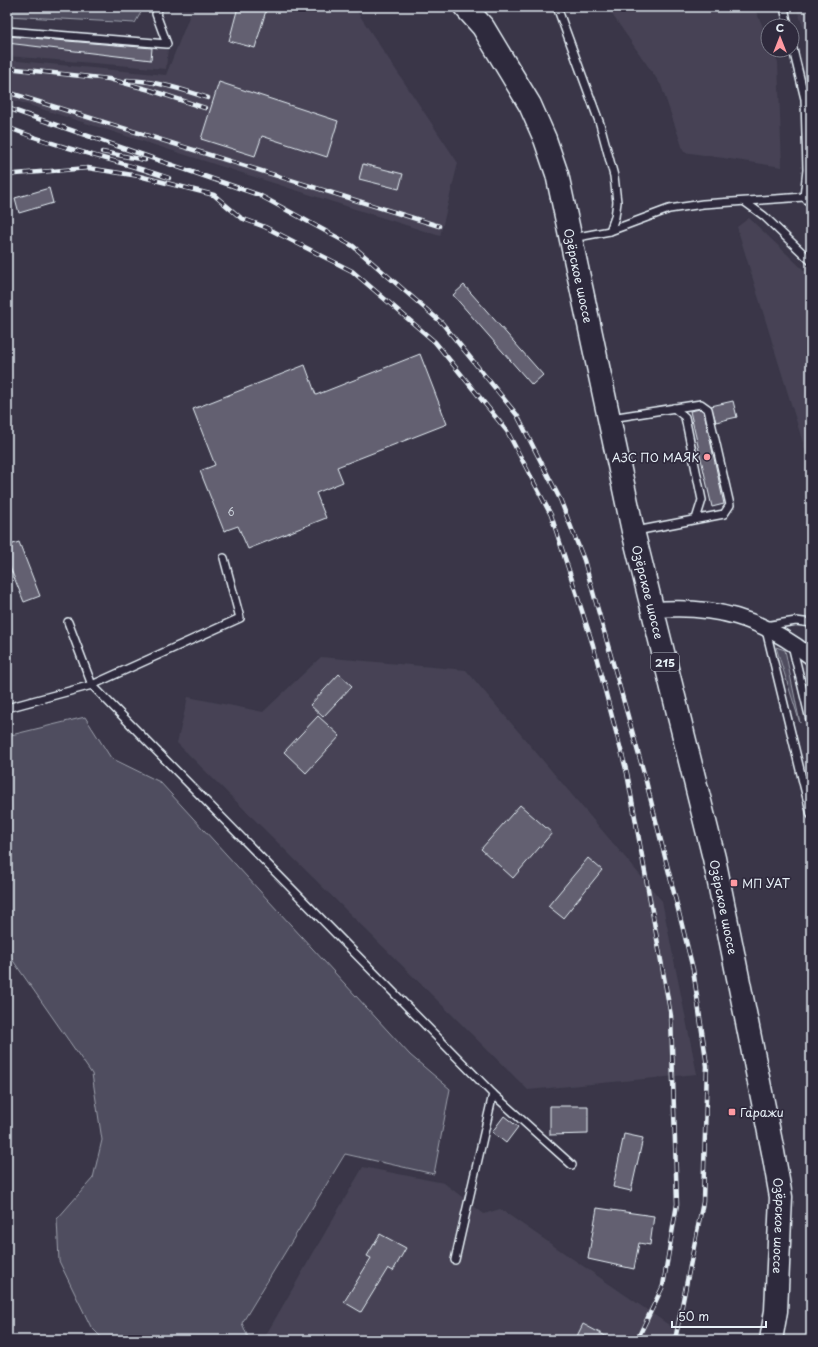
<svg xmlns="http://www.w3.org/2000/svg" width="818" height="1347" font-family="'Playpen Sans',sans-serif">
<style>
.built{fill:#464354}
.green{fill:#504e5f;stroke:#9ca0ac}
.building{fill:#636171;stroke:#e8f1f8}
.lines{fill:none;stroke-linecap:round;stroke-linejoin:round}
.service-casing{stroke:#e8f1f8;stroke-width:10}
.minor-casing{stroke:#e8f1f8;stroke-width:18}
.primary-casing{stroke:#e8f1f8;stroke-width:25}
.service{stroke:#2f2a3d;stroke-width:7}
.minor{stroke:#2f2a3d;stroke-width:15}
.primary{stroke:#2f2a3d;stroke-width:22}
.rail-casing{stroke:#e8f1f8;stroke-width:4.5}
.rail{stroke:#2f2a3d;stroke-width:3;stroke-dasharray:9;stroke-linecap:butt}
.poi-dot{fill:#ff9aa2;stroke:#2f2a3d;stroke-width:1.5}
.labels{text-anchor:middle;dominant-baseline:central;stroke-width:3.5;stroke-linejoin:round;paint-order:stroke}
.number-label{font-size:10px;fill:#c7cdd6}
.shield{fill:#2f2a3d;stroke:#b0b5c0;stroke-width:1}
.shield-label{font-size:11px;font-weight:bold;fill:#e8f1f8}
.street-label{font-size:12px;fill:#e8f1f8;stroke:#2f2a3d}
.poi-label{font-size:12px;fill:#e8f1f8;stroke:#2f2a3d;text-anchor:start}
</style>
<rect width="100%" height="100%" fill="#3a3648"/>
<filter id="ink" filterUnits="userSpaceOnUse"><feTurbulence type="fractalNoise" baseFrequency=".025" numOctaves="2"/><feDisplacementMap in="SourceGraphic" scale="8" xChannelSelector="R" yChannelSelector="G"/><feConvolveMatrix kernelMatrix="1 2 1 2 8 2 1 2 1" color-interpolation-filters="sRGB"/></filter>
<g filter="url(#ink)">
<g class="built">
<polygon points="193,7 354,7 458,163 440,236 7,98 7,60 166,75"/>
<polygon points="607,7 754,7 768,38 768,50 773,50 778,62 782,167 684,152 661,85"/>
<polygon points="796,7 811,7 811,48"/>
<polygon points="7,35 168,48 166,69 7,56"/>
<polygon points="749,218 811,277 811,469 737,227"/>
<polygon points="321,657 466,670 662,901 697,1074 528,1090 177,743 188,697 263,712"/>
<polygon points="363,1167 444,1183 484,1214 500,1209 682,1334 679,1340 263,1340"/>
</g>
<g class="green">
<polygon points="7,7 144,7 135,23 7,16"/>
<polygon points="776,647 785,650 800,723"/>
<polygon points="85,717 111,758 160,782 410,1055 450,1089 434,1174 345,1154 242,1323 249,1340 104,1340 91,1327 59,1261 57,1219 93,1178 102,1140 92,1074 7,952 7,736"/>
</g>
<g class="building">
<polygon points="238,7 267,7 255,48 229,41"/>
<polygon points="7,36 152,48 151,60 7,43"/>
<polygon points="219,82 338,121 327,157 262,136 255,156 201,139"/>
<polygon points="363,164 403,174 399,189 359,179"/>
<polygon points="49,188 53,203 19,213 15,198"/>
<polygon points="464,285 543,375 532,385 453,295"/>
<polygon points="420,354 447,424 337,467 343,482 316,493 326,518 248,549 238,526 224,531 200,471 215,465 193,409 305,365 316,395"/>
<polygon points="733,401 737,417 716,422 711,406"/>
<polygon points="700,409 704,412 724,504 712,507 690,411"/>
<polygon points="19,542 40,596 24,602 7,560 7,546"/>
<polygon points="339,674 352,686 323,717 310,705"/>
<polygon points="318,716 340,736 306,773 284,752"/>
<polygon points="520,805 552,833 513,878 481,849"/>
<polygon points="588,858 602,870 563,918 548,906"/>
<polygon points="550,1106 588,1106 588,1134 550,1135"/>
<polygon points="504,1116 518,1127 506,1143 492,1132"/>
<polygon points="624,1134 643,1138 631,1191 613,1187"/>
<polygon points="597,1208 654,1216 650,1245 639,1243 634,1269 588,1259"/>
<polygon points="380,1234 406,1248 393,1271 388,1268 361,1312 344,1302 371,1258 367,1256"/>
<polygon points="583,1324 613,1340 575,1340"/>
</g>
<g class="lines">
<g class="service-casing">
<g id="service">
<polyline points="557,7 600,124 614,176 617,202 615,217 610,231"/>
<polyline points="784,7 788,26"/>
<polyline points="7,31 167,44 156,14 159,7"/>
<polyline points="804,197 811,204"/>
<polyline points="745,202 764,216 811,261"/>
<polyline points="572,238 610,231 669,209 703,204 804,197 807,170 805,99 792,45"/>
<polyline points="674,408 685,417 702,500 696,519"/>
<polyline points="611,418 701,404 708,409 730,505 724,514 636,531"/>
<polyline points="68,622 92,685 240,618 224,558"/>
<polyline points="811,623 796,621 765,626 811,815"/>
<polyline points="792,645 811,724"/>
<polyline points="7,708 92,685 493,1094 455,1260"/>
<polyline points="493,1094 572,1165"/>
</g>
</g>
<g class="minor-casing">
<path id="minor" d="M652,610C714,604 762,618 811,657"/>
</g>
<g class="primary-casing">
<g id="primary">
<path id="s1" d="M465,7L483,27L530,105L545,139L557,174L633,531L714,858L773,1152L781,1197L776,1311L771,1340"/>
</g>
</g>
<use href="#service" class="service"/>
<use href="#minor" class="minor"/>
<use href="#primary" class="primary"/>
<g class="rail-casing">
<g id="rail">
<polyline points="7,68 109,79 150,90 205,108"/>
<path d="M127,80C156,81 181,89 208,98"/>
<polyline points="7,92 439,226"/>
<polyline points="7,108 259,195 353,246 442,323 517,415 560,499 584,560 645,777 693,969 707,1066 703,1202 675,1340"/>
<path d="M7,127C60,149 115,159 169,178"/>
<polyline points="102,152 145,160"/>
<polyline points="7,177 15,174 88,168 139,176 214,195 241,218 265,227 352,271 435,342 507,431 551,515 593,645 627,773 671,1016 677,1204 663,1286 637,1340"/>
</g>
</g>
<use href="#rail" class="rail"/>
</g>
</g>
<g class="poi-dot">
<circle cx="707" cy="457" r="4"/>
<rect x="730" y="879" width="8" height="8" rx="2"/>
<rect x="728" y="1108" width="8" height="8" rx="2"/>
</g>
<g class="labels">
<g class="number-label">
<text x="231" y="511">6</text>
</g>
<rect class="shield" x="651" y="653" width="28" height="18" rx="3"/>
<g class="shield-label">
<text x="665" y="662">215</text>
</g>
<g class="street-label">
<text stroke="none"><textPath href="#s1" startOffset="296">Озёрское шоссе</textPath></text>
<text stroke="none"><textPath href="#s1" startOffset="620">Озёрское шоссе</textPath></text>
<text stroke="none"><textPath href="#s1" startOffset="944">Озёрское шоссе</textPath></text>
<text stroke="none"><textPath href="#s1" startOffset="1268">Озёрское шоссе</textPath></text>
</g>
<g class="poi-label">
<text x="699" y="457" text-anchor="end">АЗС ПО МАЯК</text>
<text x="742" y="883">МП УАТ</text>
<text x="740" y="1112">Гаражи</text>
</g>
</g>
<rect width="818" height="1347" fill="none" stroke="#2f2a3d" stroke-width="24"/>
<rect x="12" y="12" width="794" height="1323" fill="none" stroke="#e8f1f8" stroke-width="1.5" filter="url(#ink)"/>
<g transform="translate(780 38)"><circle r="19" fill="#2f2a3d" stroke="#797a88"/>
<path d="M0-3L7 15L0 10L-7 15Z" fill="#ff9aa2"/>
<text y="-6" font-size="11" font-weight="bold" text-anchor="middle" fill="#e8f1f8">С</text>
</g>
<path d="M672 1321v6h94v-6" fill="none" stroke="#e8f1f8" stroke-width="2"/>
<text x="678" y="1321" font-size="12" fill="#e8f1f8" stroke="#2f2a3d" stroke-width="3" paint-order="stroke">50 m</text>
</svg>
